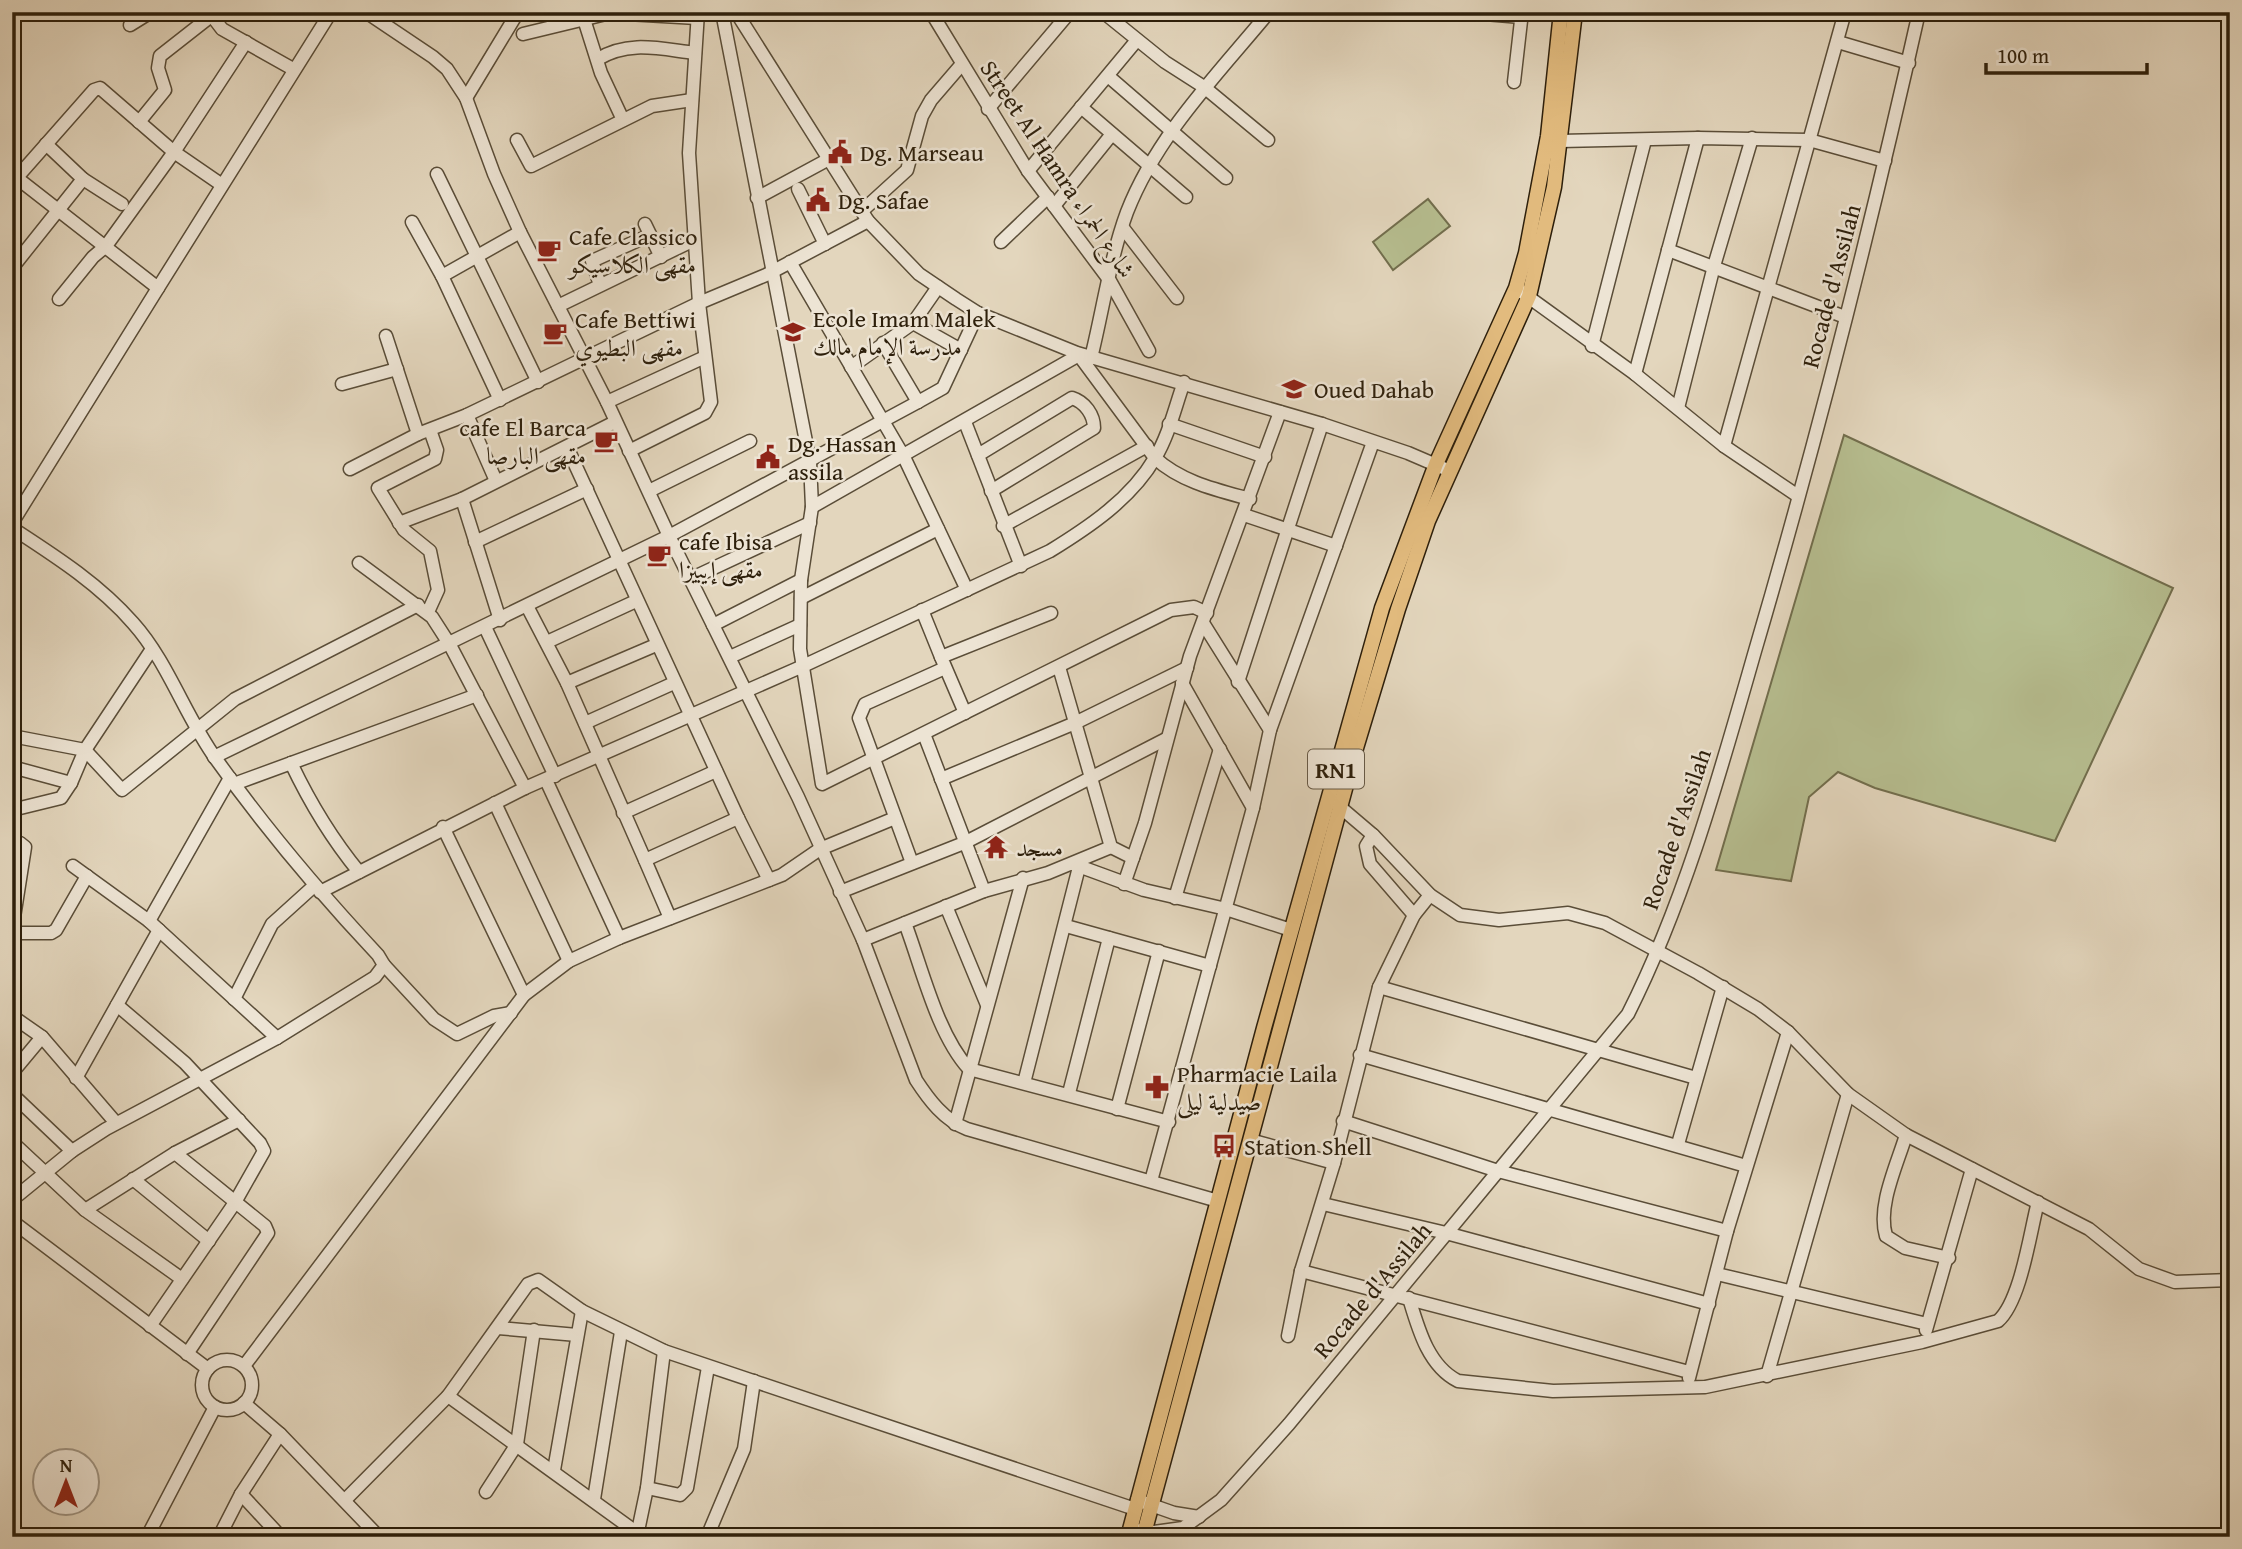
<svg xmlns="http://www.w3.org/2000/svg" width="2242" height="1549" font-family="'Gentium Book Plus',Amiri,serif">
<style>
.green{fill:#b6bd8f;stroke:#726e4d;stroke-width:2}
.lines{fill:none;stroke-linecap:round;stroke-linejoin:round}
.minor-casing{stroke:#5a4d38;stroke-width:15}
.major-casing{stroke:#2d1f0b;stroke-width:17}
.minor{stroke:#ede4d4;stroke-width:12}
.major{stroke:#e2bb7e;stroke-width:14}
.labels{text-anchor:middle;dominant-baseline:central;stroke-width:5;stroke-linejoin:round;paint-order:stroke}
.shield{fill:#ede4d4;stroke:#675a47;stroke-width:2}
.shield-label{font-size:23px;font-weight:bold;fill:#2d1f0b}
.poi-label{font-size:24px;fill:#2d1f0b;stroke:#ede4d4;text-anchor:start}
.street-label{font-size:24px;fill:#2d1f0b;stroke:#ede4d4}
</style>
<rect width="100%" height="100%" fill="#e3d6bd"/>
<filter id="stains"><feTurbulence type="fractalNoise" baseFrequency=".00286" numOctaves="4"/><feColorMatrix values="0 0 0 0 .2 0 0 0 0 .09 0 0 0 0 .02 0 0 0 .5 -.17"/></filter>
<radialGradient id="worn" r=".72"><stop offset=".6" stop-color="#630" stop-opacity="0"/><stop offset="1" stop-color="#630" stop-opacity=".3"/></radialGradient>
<g class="green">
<polygon points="1428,199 1450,226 1393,270 1373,242"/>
<polygon points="1844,435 2173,588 2055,841 1875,788 1838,772 1809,797 1791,881 1716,870"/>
</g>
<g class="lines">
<g class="minor-casing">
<g id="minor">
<polyline points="209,12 222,29 293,69"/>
<path d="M366,12L433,57L447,69L466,98L494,174L520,232L607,402L669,536L798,797L863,940L916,1080C929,1100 944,1120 967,1129L1218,1201"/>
<polyline points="722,12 810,462 812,507 801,580 800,649 822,784 1171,610 1194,607 1207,613"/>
<polyline points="736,12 868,221 919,274 956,299 978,313 1077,353 1322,424 1408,453 1450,471"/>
<polyline points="931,12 1028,171 1110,281 1149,351"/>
<polyline points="1103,12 1165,62 1204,87 1268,140"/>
<polyline points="1461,12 1521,17"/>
<polyline points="582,13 601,73 623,120"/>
<polyline points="130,25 151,12"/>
<polyline points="523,34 610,13 697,18"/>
<polyline points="1838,42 1909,63"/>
<path d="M598,59C629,40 660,49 695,53"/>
<polyline points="1108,76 1226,178"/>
<polyline points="1514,82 1522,12"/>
<polyline points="466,98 518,12"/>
<polyline points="1081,107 1186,197"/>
<polyline points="988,109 1070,12"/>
<polyline points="139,122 165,90 158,68 160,56 211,16"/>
<polyline points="517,140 531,166 652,106 692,100"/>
<polyline points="1560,141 1698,138 1809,140 1885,161"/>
<polyline points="1028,171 1137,40"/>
<polyline points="437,174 538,382"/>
<polyline points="17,178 158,288 331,12"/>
<polyline points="83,179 122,204"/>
<polyline points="12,183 94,90 100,88 174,152 222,185"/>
<polyline points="798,189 825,244"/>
<polyline points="757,198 829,159"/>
<polyline points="1054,206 1112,134"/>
<polyline points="862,211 907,170 922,116 931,100 962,64"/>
<polyline points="412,222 442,276 500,400"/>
<polyline points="645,224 661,257"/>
<polyline points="1123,228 1177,298"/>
<polyline points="1001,242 1048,197"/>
<polyline points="1668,250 1845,317"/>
<polyline points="790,262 904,457 967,590"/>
<polyline points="16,263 83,179 46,144"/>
<polyline points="442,276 520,232"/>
<polyline points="600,285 592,261 650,235"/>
<polyline points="1516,288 1635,374 1724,446 1798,496"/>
<polyline points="59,299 93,257 106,246 174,152 246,42"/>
<polyline points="558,306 694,240"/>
<polyline points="913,323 961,350"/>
<polyline points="386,336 418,434"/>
<polyline points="883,343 918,402"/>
<polyline points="1592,346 1645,140"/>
<path d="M1078,354L1155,458C1181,482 1217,490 1250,499"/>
<path d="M1091,358C1103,310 1110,258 1127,212C1157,135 1217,75 1269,12"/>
<polyline points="851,367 913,323 938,287"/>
<polyline points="1635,374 1698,138"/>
<polyline points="342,384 397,369"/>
<polyline points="607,402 705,357"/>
<polyline points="1678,408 1714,266 1752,138"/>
<polyline points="467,415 496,481"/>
<polyline points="965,422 1021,566"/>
<polyline points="1169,424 1265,457"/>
<polyline points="1724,446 1845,12"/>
<polyline points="629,451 705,413 711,402 699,303 689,153 698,12"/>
<path d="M978,455L1072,398C1085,402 1094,415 1094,428L1089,431L991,491"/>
<polyline points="350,469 418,434 467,415 699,303 766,275 868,221"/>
<polyline points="649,491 750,441"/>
<polyline points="462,499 500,620"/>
<polyline points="812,507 1079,355"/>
<polyline points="1244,515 1336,546"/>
<polyline points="12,523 158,288"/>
<polyline points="399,523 462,499 615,422"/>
<polyline points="1003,526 1147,446"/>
<path d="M12,528C55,556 99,584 133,623C168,662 185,716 216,759C265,828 320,893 378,955L384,965L375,977L277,1038L106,1129L72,1151L12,1200"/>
<polyline points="475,542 587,489"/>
<polyline points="359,563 432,617 450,645 525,788"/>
<polyline points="690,579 810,523"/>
<polyline points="801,598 938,529"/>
<polyline points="527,606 567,683 645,860 738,818 567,447"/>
<polyline points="922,610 941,657"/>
<polyline points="428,612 438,590 430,551 404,530 378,488 435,459 437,450 430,430"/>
<polyline points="1203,623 1270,730"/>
<polyline points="713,625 801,580"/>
<polyline points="485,627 555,776"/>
<polyline points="547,642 636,601"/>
<polyline points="730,657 800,625"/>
<polyline points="1059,667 1111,847 1133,858"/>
<polyline points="1238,682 1322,424"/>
<polyline points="567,683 656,645"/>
<polyline points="1182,683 1253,808"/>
<polyline points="965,713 941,657 1051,613"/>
<polyline points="585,723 674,683"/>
<polyline points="924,734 984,891"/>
<polyline points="12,736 85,750 122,790 235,699 418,605"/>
<polyline points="214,757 669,536 918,402 943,388 978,313"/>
<path d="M291,763C310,803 331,838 359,872"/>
<polyline points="12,767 71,783"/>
<polyline points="941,779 1075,723 1187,668"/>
<polyline points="546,780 619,938"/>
<polyline points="234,784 477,695"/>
<polyline points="1333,801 1373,835 1430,895 1460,915 1499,920 1568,913 1605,923 1698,973 1758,1009 1788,1032 1848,1094 1906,1135 2089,1229 2139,1269 2175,1282 2230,1280"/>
<polyline points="495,803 569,961"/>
<polyline points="12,810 61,798 71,783 85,750 152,649"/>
<polyline points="623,813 716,771"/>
<polyline points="738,818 769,880"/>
<polyline points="443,827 524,995"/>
<polyline points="1373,835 1366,846 1370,864 1414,915"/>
<polyline points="12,845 20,843 25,847 12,930"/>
<polyline points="645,860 670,918"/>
<polyline points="912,863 859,718 865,704 945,668"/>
<polyline points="1073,864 1144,890 1226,909 1291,930"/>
<polyline points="73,866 149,921 277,1038"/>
<polyline points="1124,884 1145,823 1190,656 1280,412"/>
<path d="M320,892L525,788L803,666L1050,551C1089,527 1131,499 1155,458C1169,435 1175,407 1184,382"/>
<polyline points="840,892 964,843 1166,739"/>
<polyline points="1175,898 1220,749"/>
<polyline points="946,906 987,1005"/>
<polyline points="149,921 230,778"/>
<path d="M905,923C922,968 937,1034 969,1069L1169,1122"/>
<polyline points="1066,926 1210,966"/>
<polyline points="12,933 51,933 56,930 87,876"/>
<polyline points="863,940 984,891 1048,873 1111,847"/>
<polyline points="384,965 434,1019 457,1034 494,1016 511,1013"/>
<polyline points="1379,987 1414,915 1430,895"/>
<polyline points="234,999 272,924 314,886"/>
<polyline points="117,1005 185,1063 260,1143 264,1151 234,1204 150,1326"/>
<polyline points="12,1016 42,1037 116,1123"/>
<polyline points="1360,1055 1746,1166"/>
<polyline points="12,1073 42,1037"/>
<polyline points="76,1078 159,930"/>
<polyline points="1024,1083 1079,867"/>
<polyline points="1069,1093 1109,938"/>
<polyline points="12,1094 72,1151"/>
<polyline points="1117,1109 1159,951"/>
<polyline points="1343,1121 1498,1171 1727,1231"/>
<polyline points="955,1124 1023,878"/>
<path d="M1906,1135C1897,1165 1877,1206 1886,1236L1905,1248L1949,1258"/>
<polyline points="1250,1140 1334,1163"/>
<polyline points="12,1142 85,1210 182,1279"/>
<polyline points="1678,1144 1723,987"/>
<polyline points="175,1153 265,1226 268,1233 187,1354"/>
<polyline points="133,1179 209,1241"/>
<polyline points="1151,1181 1253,808 1270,730 1373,442"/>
<polyline points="1323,1204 1446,1233 1709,1304"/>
<polyline points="85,1210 175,1153 239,1120"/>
<polyline points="12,1221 208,1369"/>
<polyline points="1301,1271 1689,1372"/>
<polyline points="1717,1274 1927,1324"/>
<path d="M1409,1298C1418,1328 1428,1366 1458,1381L1553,1391L1705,1387L1922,1342L1998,1321C2021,1301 2030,1232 2038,1202"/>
<polyline points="498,1328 577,1335"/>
<polyline points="1926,1330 1972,1169"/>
<polyline points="1288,1336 1301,1271 1334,1163 1379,987 1696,1078"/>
<circle cx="227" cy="1385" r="25"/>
<polyline points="244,1366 524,995 569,961 619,938 782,875 820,849 895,818"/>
<polyline points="1767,1376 1848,1094"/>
<polyline points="1689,1378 1727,1231 1788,1032"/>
<polyline points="448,1396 643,1537"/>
<polyline points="244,1403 280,1434 379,1537"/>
<polyline points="554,1470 582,1311"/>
<polyline points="647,1488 680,1495 687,1488 708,1367"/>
<polyline points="486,1492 517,1444 534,1330"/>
<polyline points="241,1494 281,1537"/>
<polyline points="346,1499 448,1396 528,1284 538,1280 582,1311 664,1351 1135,1509"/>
<polyline points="594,1499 621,1332"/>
<polyline points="1137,1500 1174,1513 1199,1517"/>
<path d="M1136,1530L1154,1532L1183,1528L1221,1500L1289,1424L1628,1014C1685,901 1720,773 1755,651C1817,440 1871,226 1919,12"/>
<polyline points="638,1531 647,1488 664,1351"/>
<polyline points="147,1537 215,1407"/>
<polyline points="219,1537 241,1494 280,1434"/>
<polyline points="707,1537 744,1449 754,1381"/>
</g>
</g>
<g class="major-casing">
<g id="major">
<polyline points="1128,1537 1264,1028 1382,608 1436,464 1516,288 1526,253 1548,136 1561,12"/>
<polyline points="1143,1537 1356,748 1398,609 1428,521 1529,296 1554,187 1575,12"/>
</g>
</g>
<use href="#minor" class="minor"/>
<use href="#major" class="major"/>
</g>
<defs>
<g id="civic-bare" transform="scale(1.89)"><path d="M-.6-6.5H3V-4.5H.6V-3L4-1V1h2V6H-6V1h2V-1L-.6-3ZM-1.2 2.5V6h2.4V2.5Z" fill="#8f2418" stroke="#ede4d4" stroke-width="2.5" paint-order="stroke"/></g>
<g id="cafe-bare" transform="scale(1.89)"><path d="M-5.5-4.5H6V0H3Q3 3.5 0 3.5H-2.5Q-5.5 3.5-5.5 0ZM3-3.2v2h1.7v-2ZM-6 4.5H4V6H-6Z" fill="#8f2418" stroke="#ede4d4" stroke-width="2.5" paint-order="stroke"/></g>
<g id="school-bare" transform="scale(1.89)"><path d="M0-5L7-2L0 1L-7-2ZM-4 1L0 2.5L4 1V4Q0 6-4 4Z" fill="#8f2418" stroke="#ede4d4" stroke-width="2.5" paint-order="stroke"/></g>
<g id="temple-bare" transform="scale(1.89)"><path d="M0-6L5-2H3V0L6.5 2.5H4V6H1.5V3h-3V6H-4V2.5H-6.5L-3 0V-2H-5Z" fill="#8f2418" stroke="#ede4d4" stroke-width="2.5" paint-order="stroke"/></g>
<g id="pharmacy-bare" transform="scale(1.89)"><path d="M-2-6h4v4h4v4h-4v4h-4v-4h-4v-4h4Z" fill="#8f2418" stroke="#ede4d4" stroke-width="2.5" paint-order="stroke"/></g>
<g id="bus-bare" transform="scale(1.89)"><path d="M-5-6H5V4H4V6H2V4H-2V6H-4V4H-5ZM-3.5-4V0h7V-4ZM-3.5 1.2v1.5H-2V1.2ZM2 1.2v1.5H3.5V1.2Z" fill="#8f2418" stroke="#ede4d4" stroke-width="2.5" paint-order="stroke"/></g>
</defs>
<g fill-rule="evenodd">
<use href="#civic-bare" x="840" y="152"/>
<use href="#civic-bare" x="818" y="200"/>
<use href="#cafe-bare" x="549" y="250"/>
<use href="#school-bare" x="793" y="332"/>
<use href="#cafe-bare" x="555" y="333"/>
<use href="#school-bare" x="1294" y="389"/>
<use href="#cafe-bare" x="606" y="441"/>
<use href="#civic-bare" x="768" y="457"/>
<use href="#cafe-bare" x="659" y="555"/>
<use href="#temple-bare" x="996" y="847"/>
<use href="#pharmacy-bare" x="1157" y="1087"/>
<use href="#bus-bare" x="1224" y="1146"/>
</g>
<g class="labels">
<rect class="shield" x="1308" y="749.5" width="56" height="39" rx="5"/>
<g class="shield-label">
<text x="1336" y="769">RN1</text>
</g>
<g class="poi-label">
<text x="860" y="152">Dg. Marseau</text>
<text x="838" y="200">Dg. Safae</text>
<text x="569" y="236">Cafe Classico<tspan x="569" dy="28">مقهى الكلاسيكو</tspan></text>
<text x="813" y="318">Ecole Imam Malek<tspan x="813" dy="28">مدرسة الإمام مالك</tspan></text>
<text x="575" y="319">Cafe Bettiwi<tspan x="575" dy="28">مقهى البطيوي</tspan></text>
<text x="1314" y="389">Oued Dahab</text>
<text x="586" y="427" text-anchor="end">cafe El Barca<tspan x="586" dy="28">مقهى البارصا</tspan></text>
<text x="788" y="443">Dg. Hassan<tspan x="788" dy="28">assila</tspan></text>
<text x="679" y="541">cafe Ibisa<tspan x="679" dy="28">مقهى إيبيزا</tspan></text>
<text x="1016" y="847">مسجد</text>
<text x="1177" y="1073">Pharmacie Laila<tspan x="1177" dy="28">صيدلية ليلى</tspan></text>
<text x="1244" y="1146">Station Shell</text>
</g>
<g class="street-label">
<text transform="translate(1058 169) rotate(56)">Street Al Hamra شارع الحمراء</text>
<text transform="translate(1831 286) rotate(-75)">Rocade d'Assilah</text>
<text transform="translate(1676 829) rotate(-71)">Rocade d'Assilah</text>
<text transform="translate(1372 1290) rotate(-50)">Rocade d'Assilah</text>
</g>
</g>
<rect width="2242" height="1549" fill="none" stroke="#e3d6bd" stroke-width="42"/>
<rect x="14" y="14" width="2214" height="1521" fill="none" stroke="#2d1f0b" stroke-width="3.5"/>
<rect x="21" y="21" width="2200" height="1507" fill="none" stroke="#2d1f0b" stroke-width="2"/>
<g transform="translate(66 1482)"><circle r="33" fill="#ede4d4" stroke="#a09584" stroke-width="2"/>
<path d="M0-5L12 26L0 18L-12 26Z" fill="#8f2418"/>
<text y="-10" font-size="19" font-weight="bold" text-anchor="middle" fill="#2d1f0b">N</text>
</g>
<path d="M1986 63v10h161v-10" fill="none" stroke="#2d1f0b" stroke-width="3.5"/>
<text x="1997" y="63" font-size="21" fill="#2d1f0b" stroke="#ede4d4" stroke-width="5" paint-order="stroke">100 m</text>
<rect width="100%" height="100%" filter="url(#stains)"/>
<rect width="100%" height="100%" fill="url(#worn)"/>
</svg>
